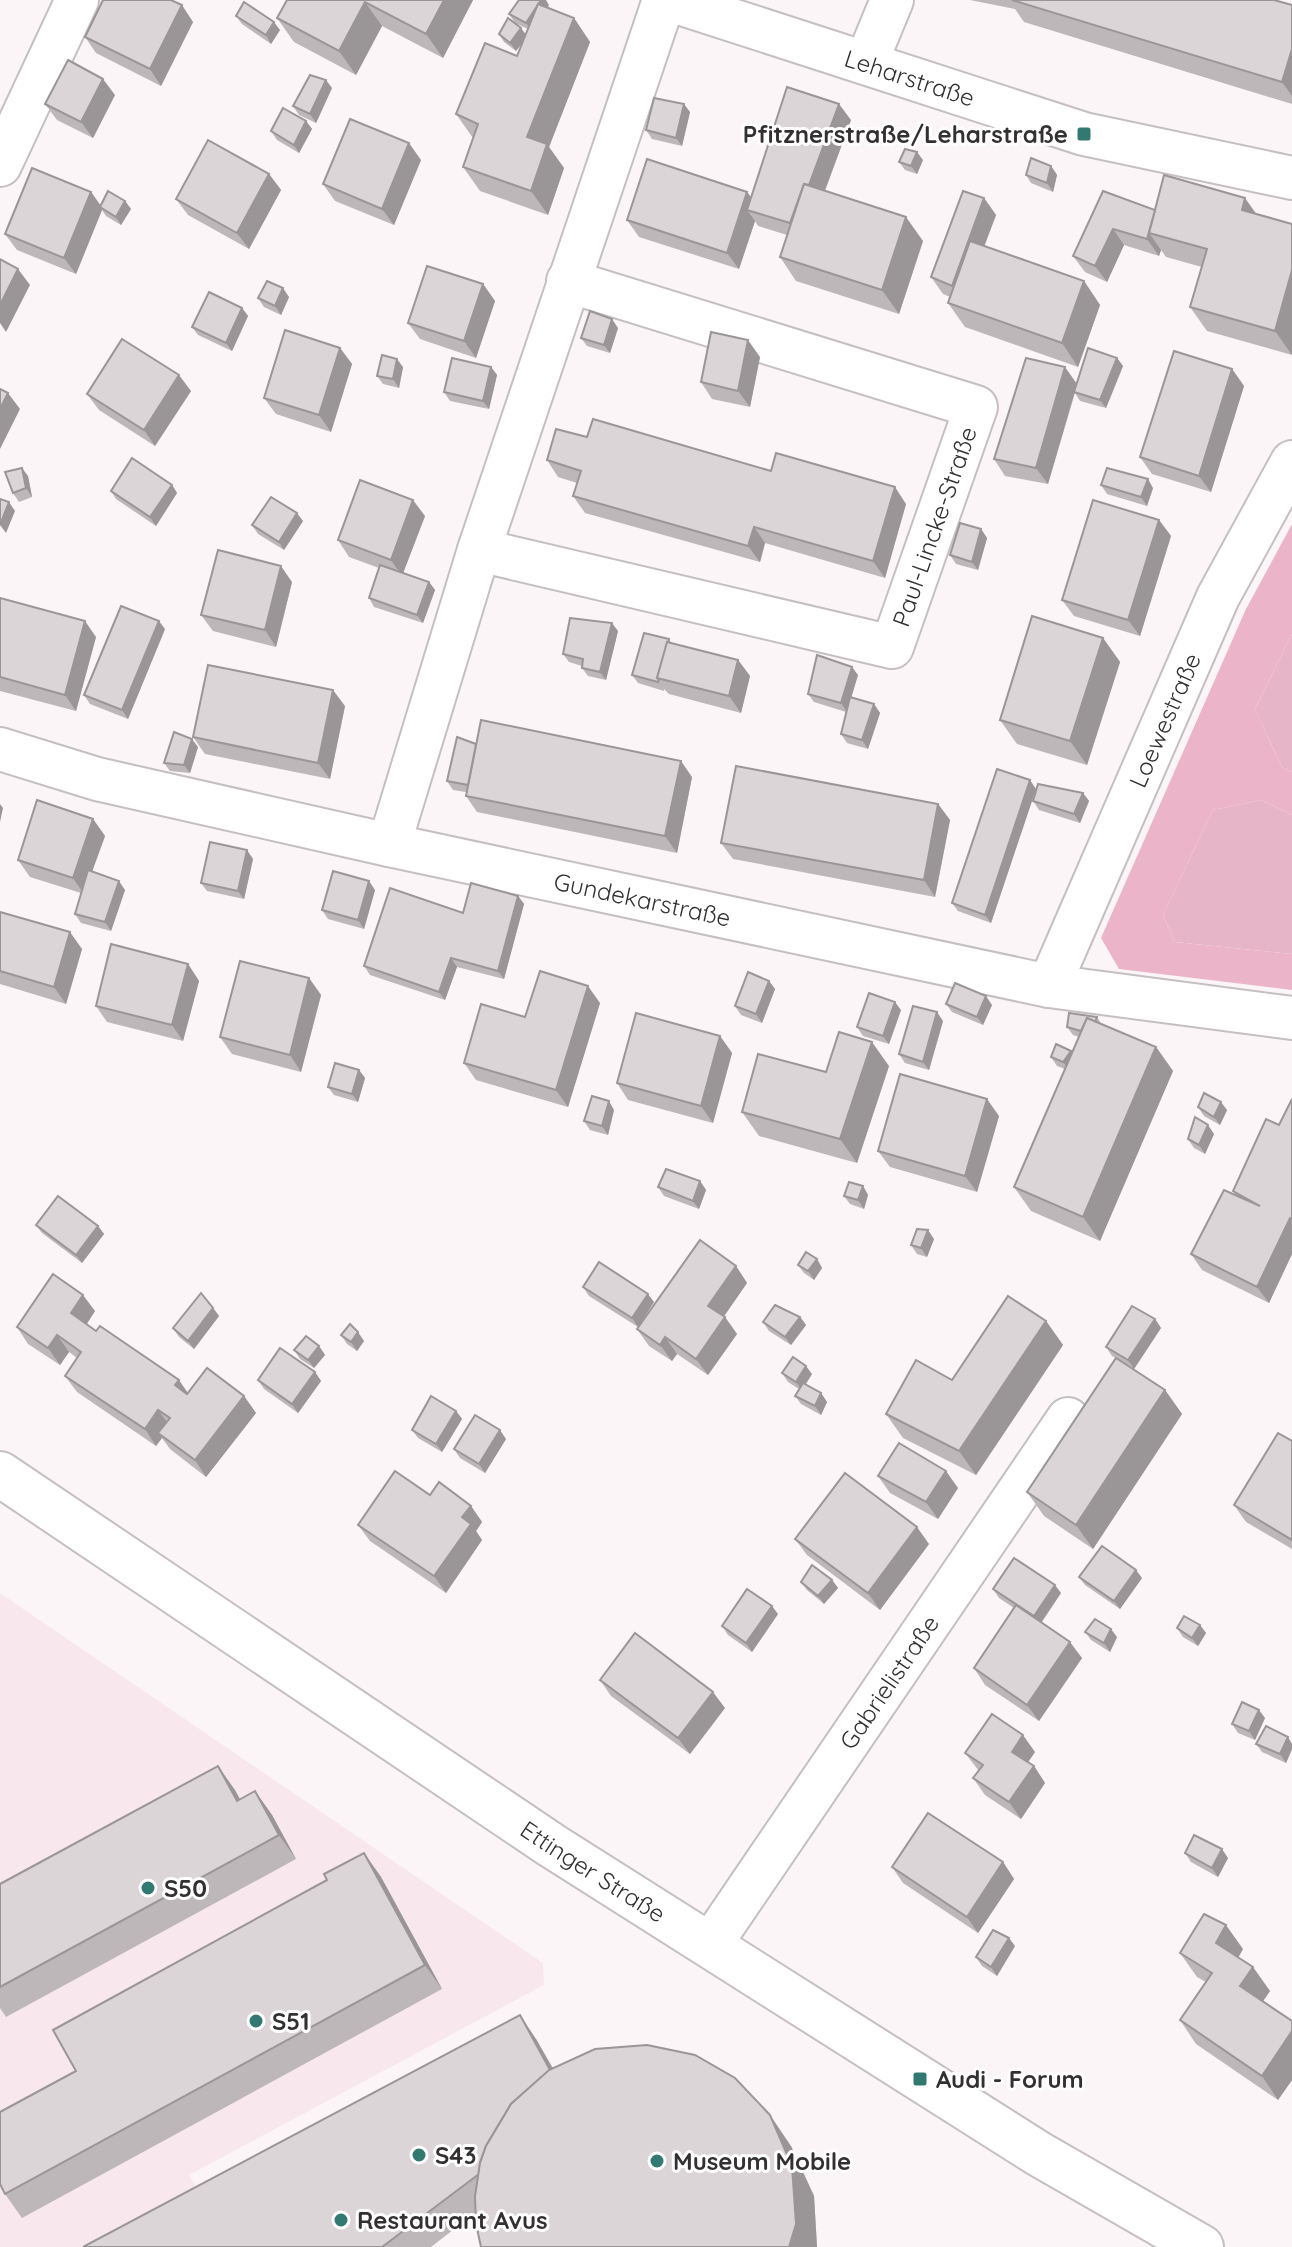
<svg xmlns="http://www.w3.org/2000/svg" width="1292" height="2247" font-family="Quicksand,sans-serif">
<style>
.built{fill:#f8e8ed}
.green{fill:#e7b5c8}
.forest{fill:#ebb4c9}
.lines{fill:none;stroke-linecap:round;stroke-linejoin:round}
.minor-casing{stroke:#c6bfc2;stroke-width:46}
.major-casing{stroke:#c6bfc2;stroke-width:48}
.minor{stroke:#fff;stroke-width:42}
.major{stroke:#fff;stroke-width:44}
.wall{fill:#bdb7ba}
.shaded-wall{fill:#9a9597}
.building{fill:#dcd5d8;stroke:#9a9597;stroke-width:2}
.poi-dot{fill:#327972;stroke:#fff;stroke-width:3}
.labels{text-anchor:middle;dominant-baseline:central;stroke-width:6;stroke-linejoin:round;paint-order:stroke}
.street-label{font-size:24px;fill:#333031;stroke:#fff}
.poi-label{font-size:24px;font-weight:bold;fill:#333031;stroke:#fff;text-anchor:start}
</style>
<rect width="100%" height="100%" fill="#fcf5f8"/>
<polygon class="built" points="0,1593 543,1963 544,1985 189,2175 211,2212 146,2247 0,2247"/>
<g class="green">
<polygon points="1292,634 1292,772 1282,767 1255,709"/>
<polygon points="1261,800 1292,815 1292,954 1175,942 1163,915 1213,810"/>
</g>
<polygon class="forest" points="1292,524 1292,634 1255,709 1282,767 1292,772 1292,815 1261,800 1213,810 1163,915 1175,942 1292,954 1292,990 1119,969 1101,938 1246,609"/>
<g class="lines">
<g class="minor-casing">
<g id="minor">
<path id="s1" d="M670,0L1084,134L1292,178"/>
<polyline points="866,63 892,0"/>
<polyline points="0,165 77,0"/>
<path id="s2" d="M479,550L892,647L976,407L568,281"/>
<path id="s3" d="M0,749L97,779L389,845L1049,986L1292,1018"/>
<polyline points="389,845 479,550 664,0"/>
<path id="s4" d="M1049,986L1218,597L1292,462"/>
<path id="s5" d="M710,1945L1068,1419"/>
</g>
</g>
<g class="major-casing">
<g id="major">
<path id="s6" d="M0,1474L551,1845L1039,2154L1201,2247"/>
</g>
</g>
<use href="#minor" class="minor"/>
<use href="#major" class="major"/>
</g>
<g class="wall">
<polygon points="287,0 473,0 443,58 382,26 356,75 294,42 277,18"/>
<polygon points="970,0 1274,0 1292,5 1292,104 1024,22 1015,9"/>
<polygon points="549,5 548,7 574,18 590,42 549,147 564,168 548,215 480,191 463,167 473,138 456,114 517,56 522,44 516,51 504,42 499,34 526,34 528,29 515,23 509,14"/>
<polygon points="236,16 280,30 271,44 242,24"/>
<polygon points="193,22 161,86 96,53 85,37"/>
<polygon points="332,88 316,123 299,115 293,106"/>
<polygon points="115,95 93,138 57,120 45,104"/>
<polygon points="690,112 682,146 652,139 646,130"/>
<polygon points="851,120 825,191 923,241 899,314 796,281 780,257 787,235 758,226 755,221 739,269 639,237 627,220 747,192 751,197"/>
<polygon points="306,121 312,129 299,153 277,140 271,131"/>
<polygon points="421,160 394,225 335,201 323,184"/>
<polygon points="923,160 917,174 905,170 899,162"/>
<polygon points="1051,166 1057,175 1053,192 1031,183 1026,175"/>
<polygon points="269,174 281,190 249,249 188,215 176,199"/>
<polygon points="1103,191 1155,210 1245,198 1292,355 1207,331 1190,307 1202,267 1166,257 1161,250 1159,256 1124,245 1107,282 1085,272 1073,256"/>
<polygon points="91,192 101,206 125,201 131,209 121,225 106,216 102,210 76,274 17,250 5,234"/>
<polygon points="984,198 996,215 984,246 1084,281 1100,305 1078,367 965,327 948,303 950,297 943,294 931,277"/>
<polygon points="483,284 495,301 476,358 420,339 408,323"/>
<polygon points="289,297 281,315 264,307 258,298"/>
<polygon points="242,308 248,316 232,351 198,335 192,327"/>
<polygon points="618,328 610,353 587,346 581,338"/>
<polygon points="340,348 352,364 331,432 276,414 264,398"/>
<polygon points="760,357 750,407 712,399 701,382"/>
<polygon points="1117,358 1123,366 1106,408 1080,401 1075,393 1048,484 1005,476 994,459 1077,384"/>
<polygon points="403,367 399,388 383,384 377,376"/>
<polygon points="491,367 497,375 489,409 450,401 444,392"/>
<polygon points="1232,369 1244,386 1211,492 1152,474 1140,457"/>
<polygon points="191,391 155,446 99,410 87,394"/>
<polygon points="587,437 771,471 906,504 885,578 765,543 760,562 585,513 573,496 577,483 558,477 547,460"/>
<polygon points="28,476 32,497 19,502 13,493"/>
<polygon points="172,485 177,493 156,526 116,499 111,491"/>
<polygon points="1101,485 1153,488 1147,506 1107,494"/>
<polygon points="425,516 403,573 429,582 435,590 423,623 374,607 369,598 379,568 349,557 338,540"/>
<polygon points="1159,520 1171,536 1140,636 1074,616 1062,600"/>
<polygon points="303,521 284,550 258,534 252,525"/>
<polygon points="981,529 987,538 978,570 956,564 950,555"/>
<polygon points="292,582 276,647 213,631 201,615"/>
<polygon points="0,598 96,637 76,711 0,691"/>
<polygon points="165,629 128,719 90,704 84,695"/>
<polygon points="618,631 606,680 588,676 582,668 582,666 569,662 563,654"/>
<polygon points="1103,638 1120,662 1087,765 1017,744 1000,720"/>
<polygon points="669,639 672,644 738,660 750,676 741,713 669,694 664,689 664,691 638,683 632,675"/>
<polygon points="858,675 851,697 874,704 880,713 868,749 847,743 841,734 846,712 814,702 808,694"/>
<polygon points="345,706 330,779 205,754 193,737"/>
<polygon points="476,744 692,777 677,853 477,812 466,796 466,792 453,790 447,781"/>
<polygon points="198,747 190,773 170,771 164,763"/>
<polygon points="1036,789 991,923 958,911 952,903"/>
<polygon points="1083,793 1089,801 1080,823 1039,810 1033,801"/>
<polygon points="938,804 950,820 935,897 733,859 721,843"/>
<polygon points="93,819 105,836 92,871 125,890 111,931 81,923 75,914 81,893 30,877 18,860"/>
<polygon points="253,859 244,899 207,891 201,883"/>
<polygon points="375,890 364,929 328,919 322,910"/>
<polygon points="518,896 524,904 504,979 457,967 445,1000 370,975 364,966 463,913"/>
<polygon points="0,912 82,949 66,1004 0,984"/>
<polygon points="188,964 199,981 183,1041 107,1022 96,1006"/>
<polygon points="309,978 321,995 301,1072 232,1054 220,1037"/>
<polygon points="769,981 775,989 762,1023 741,1015 735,1006"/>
<polygon points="600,1003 568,1107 476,1080 464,1063 525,1017"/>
<polygon points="946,1004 992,1005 983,1025 952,1012"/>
<polygon points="901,1010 889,1044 863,1036 857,1027"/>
<polygon points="1097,1017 1102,1025 1156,1047 1173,1071 1100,1241 1031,1211 1014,1187 1065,1069 1057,1066 1051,1057 1071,1051 1072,1053 1079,1037 1073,1035 1067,1027"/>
<polygon points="943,1021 929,1070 905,1063 899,1054"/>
<polygon points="720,1036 732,1053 713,1123 628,1100 617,1083"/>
<polygon points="889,1066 857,1163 759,1136 742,1112 826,1072"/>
<polygon points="359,1070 365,1078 358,1102 334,1095 328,1087"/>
<polygon points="1292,1099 1292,1254 1269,1303 1202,1270 1191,1254 1235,1194 1233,1191 1279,1125"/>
<polygon points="1198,1107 1227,1110 1220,1125 1204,1116"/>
<polygon points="614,1110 608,1135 590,1130 584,1121"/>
<polygon points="999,1116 977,1192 890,1167 878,1151"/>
<polygon points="1214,1134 1205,1154 1194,1148 1188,1139"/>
<polygon points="700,1181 706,1190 699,1209 664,1196 658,1187"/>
<polygon points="863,1186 868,1195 864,1209 850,1204 844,1196"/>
<polygon points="36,1225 98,1226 104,1234 82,1263 42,1233"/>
<polygon points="934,1239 927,1257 917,1254 911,1245"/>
<polygon points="817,1259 822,1268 814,1280 804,1273 798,1265"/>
<polygon points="736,1266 747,1283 724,1316 737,1334 708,1375 677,1354 672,1361 649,1346 637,1329"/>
<polygon points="583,1287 654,1302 638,1327 589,1296"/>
<polygon points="213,1308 219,1316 194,1349 179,1337 173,1328"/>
<polygon points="95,1311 86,1324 188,1393 244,1396 256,1413 206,1477 170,1449 162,1438 156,1446 77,1392 65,1376 77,1358 69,1352 60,1365 28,1344 17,1327"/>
<polygon points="800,1317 806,1325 791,1345 769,1331 763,1322"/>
<polygon points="1155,1319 1161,1328 1134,1369 1123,1362 1165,1390 1182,1414 1093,1549 1044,1516 1027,1492 1116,1358 1112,1356 1106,1347"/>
<polygon points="1046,1321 1063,1345 976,1475 903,1438 886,1414 952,1380"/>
<polygon points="341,1335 364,1341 357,1351 347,1344"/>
<polygon points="319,1346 325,1355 314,1368 300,1359 294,1350"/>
<polygon points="315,1372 321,1381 298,1413 264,1389 258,1380"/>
<polygon points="782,1373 812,1374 805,1385 821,1393 827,1402 821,1415 801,1404 795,1396 799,1389 788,1382"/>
<polygon points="456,1411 462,1419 442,1452 418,1438 412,1430"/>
<polygon points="506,1439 485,1473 460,1458 454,1449"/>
<polygon points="1292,1441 1292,1549 1246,1522 1234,1505"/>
<polygon points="878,1476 958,1488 938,1519 890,1493"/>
<polygon points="430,1495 471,1506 482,1522 476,1531 482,1540 446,1593 370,1541 358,1525"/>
<polygon points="795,1539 929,1544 880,1610 807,1555"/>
<polygon points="1079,1577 1142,1578 1120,1609 1085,1585"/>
<polygon points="832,1580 838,1588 824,1604 807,1590 801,1582"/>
<polygon points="993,1589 1061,1593 1042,1622 1082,1658 1039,1721 985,1685 974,1668 1014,1608 999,1598"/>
<polygon points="778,1614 752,1652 728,1635 722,1626"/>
<polygon points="1200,1625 1206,1633 1198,1646 1183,1637 1177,1628"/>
<polygon points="1085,1632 1117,1637 1110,1652 1091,1640"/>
<polygon points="600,1680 725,1708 690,1754 611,1696"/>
<polygon points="1265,1718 1255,1740 1238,1733 1232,1724"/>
<polygon points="1256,1744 1292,1744 1292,1749 1286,1763 1262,1752"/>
<polygon points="1035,1752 1028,1762 1034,1766 1045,1783 1021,1819 985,1795 973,1778 979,1771 965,1753"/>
<polygon points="218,1766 240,1800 255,1791 272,1815 296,1859 6,2017 0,2008 0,1884"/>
<polygon points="364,1853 381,1877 442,1989 22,2218 5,2194 76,2071"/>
<polygon points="1185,1853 1228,1858 1218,1877 1191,1862"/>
<polygon points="1003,1862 1014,1879 978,1933 903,1883 892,1867"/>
<polygon points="1015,1946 997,1976 982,1966 976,1957"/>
<polygon points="1243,1949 1238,1957 1270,1991 1263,2001 1292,2021 1292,2080 1278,2100 1196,2044 1180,2020 1206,1982 1197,1977 1180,1953"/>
<polygon points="536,2039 553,2068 791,2146 814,2196 817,2247 481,2247 475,2213 431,2247 83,2247"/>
</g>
<g class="shaded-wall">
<polygon points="444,0 473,0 443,58 426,34"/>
<polygon points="541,0 546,0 549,5 532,31 526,23"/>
<polygon points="365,2 382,26 356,75 339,51"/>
<polygon points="182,5 193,22 161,86 150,69"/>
<polygon points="574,18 590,42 549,147 564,168 548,215 531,191 527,137"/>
<polygon points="274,22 280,30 271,44 266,35"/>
<polygon points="521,28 527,36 516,51 510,43"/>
<polygon points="1292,49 1292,96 1282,82"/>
<polygon points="103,79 115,95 93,138 81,122"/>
<polygon points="326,80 332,88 316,123 310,114"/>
<polygon points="684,104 690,112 682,146 676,138"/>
<polygon points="839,104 851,120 806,241 795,225"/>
<polygon points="306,121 312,129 299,153 294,145"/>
<polygon points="409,143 421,160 394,225 382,209"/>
<polygon points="917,152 923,160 917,174 911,166"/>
<polygon points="1051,166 1057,175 1053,192 1047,183"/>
<polygon points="269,174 281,190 249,249 237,233"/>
<polygon points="91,192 103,209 100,207 102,210 76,274 64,258"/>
<polygon points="747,192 759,209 747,210 755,221 739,269 727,253"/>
<polygon points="984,198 996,215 963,303 952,286"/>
<polygon points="1245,198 1262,222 1242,210"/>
<polygon points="125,201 131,209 121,225 116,217"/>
<polygon points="906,217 923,241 899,314 882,290"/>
<polygon points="1113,229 1124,245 1107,282 1095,266"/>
<polygon points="1149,233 1161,250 1159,256 1147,239"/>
<polygon points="18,269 30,285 6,332 0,323 0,305"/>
<polygon points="1292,270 1292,355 1275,331"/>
<polygon points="1084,281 1100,305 1078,367 1062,343"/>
<polygon points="483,284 495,301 476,358 464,341"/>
<polygon points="283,288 289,297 281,315 275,306"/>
<polygon points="242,308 248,316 232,351 226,343"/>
<polygon points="612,319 618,328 610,353 604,345"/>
<polygon points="748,340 760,357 750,407 738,391"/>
<polygon points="340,348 352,364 331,432 319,415"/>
<polygon points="1117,358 1123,366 1106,408 1100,400"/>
<polygon points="397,359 403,367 399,388 393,379"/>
<polygon points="491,367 497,375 489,409 483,401"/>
<polygon points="1065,367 1077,384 1048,484 1036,468"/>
<polygon points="1232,369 1244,386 1211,492 1199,476"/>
<polygon points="179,375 191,391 155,446 144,430"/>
<polygon points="8,393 20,409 0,449 0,409"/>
<polygon points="22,468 28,476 32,497 26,488"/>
<polygon points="1148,479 1153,488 1147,506 1141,497"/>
<polygon points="172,485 177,493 156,526 150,517"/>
<polygon points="895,487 906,504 885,578 873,561"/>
<polygon points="413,500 425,516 402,576 391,560"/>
<polygon points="9,502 15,511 6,533 0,525"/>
<polygon points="297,513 303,521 284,550 279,542"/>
<polygon points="1159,520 1171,536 1140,636 1128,620"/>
<polygon points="754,527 765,543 760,562 748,546"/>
<polygon points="981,529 987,538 978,570 972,562"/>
<polygon points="281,566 292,582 276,647 265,630"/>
<polygon points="429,582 435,590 423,623 417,615"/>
<polygon points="85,621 96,637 76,711 65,695"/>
<polygon points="159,621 165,629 128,719 122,710"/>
<polygon points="612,623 618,631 606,680 600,672"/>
<polygon points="1103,638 1120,662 1087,765 1070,741"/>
<polygon points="738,660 750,676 741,713 729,696"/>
<polygon points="852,667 858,675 847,712 841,703"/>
<polygon points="333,690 345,706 330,779 318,763"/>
<polygon points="874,704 880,713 868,749 862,740"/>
<polygon points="192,739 198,747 190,773 184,765"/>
<polygon points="681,761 692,777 677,853 665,836"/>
<polygon points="1030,780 1036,789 991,923 985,915"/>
<polygon points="1083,793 1089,801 1080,823 1074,814"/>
<polygon points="0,804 3,808 0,822"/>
<polygon points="938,804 950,820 935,897 924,880"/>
<polygon points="93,819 105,836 84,894 73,878"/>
<polygon points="247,850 253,859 244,899 238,891"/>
<polygon points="119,881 125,890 111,931 105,922"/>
<polygon points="369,881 375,890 364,929 358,920"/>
<polygon points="518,896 524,904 504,979 498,971"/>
<polygon points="70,932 82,949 66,1004 54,987"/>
<polygon points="451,958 457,967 445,1000 439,992"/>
<polygon points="188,964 199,981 183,1041 172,1025"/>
<polygon points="309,978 321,995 301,1072 290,1055"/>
<polygon points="769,981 775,989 762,1023 756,1014"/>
<polygon points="588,986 600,1003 568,1107 556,1090"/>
<polygon points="986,996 992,1005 983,1025 977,1017"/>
<polygon points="895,1002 901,1010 889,1044 883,1036"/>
<polygon points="937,1012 943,1021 929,1070 923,1062"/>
<polygon points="720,1036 732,1053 713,1123 701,1106"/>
<polygon points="872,1042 889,1066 857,1163 840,1139"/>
<polygon points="1156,1047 1173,1071 1100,1241 1083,1217"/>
<polygon points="1071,1051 1077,1059 1069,1070 1063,1062"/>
<polygon points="359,1070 365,1078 358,1102 352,1094"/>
<polygon points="987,1099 999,1116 977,1192 965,1176"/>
<polygon points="609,1101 614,1110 608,1135 602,1126"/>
<polygon points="1221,1102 1227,1110 1220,1125 1214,1117"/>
<polygon points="1208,1125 1214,1134 1205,1154 1199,1145"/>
<polygon points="700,1181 706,1190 699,1209 693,1201"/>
<polygon points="863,1186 868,1195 864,1209 858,1200"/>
<polygon points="1290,1218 1292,1221 1292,1254 1269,1303 1257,1287"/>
<polygon points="98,1226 104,1234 82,1263 76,1255"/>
<polygon points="928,1230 934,1239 927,1257 921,1248"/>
<polygon points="817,1259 822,1268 814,1280 808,1271"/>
<polygon points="736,1266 747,1283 720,1322 708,1306"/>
<polygon points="648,1294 654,1302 638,1327 632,1318"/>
<polygon points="83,1295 95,1311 83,1330 71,1313"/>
<polygon points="213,1308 219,1316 194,1349 188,1341"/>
<polygon points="725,1317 737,1334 708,1375 696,1359"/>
<polygon points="800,1317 806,1325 791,1345 785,1337"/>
<polygon points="1155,1319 1161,1328 1134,1369 1128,1360"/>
<polygon points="1046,1321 1063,1345 976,1475 959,1451"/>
<polygon points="358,1332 364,1341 357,1351 351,1342"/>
<polygon points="57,1335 69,1352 60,1365 48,1348"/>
<polygon points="665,1337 677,1354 672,1361 660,1345"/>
<polygon points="319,1346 325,1355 314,1368 308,1360"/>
<polygon points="806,1366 812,1374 802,1390 796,1382"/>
<polygon points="315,1372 321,1381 298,1413 292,1404"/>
<polygon points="179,1380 190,1396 175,1385"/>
<polygon points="1165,1390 1182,1414 1093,1549 1076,1525"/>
<polygon points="821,1393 827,1402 821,1415 815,1406"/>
<polygon points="244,1396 256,1413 206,1477 195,1460"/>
<polygon points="158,1410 170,1426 158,1433 162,1438 156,1446 145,1429"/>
<polygon points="456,1411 462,1419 442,1452 436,1444"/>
<polygon points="500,1430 506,1439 485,1473 479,1464"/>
<polygon points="946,1471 958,1488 938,1519 926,1502"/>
<polygon points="471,1506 482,1522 476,1531 482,1540 446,1593 434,1576 462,1517"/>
<polygon points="917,1527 929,1544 880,1610 868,1593"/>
<polygon points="1136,1570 1142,1578 1120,1609 1114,1601"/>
<polygon points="832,1580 838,1588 824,1604 818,1596"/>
<polygon points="1055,1585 1061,1593 1040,1624 1034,1616"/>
<polygon points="772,1606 778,1614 752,1652 746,1643"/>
<polygon points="1200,1625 1206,1633 1198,1646 1192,1638"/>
<polygon points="1111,1629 1117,1637 1110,1652 1104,1643"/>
<polygon points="1070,1642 1082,1658 1039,1721 1027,1705"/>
<polygon points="713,1692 725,1708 690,1754 678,1738"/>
<polygon points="1259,1710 1265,1718 1255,1740 1249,1731"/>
<polygon points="1023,1735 1035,1752 1024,1768 1012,1752"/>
<polygon points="1288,1737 1292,1744 1292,1749 1286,1763 1280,1754"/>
<polygon points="218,1766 235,1790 254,1825 237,1801"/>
<polygon points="1034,1766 1045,1783 1021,1819 1009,1802"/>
<polygon points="255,1791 272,1815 296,1859 279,1835"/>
<polygon points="1222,1849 1228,1858 1218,1877 1212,1868"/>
<polygon points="364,1853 381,1877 442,1989 425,1965"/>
<polygon points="1003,1862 1014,1879 978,1933 967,1917"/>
<polygon points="1226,1925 1243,1949 1233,1967 1216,1943"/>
<polygon points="1009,1938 1015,1946 997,1976 991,1967"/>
<polygon points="1253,1967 1270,1991 1257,2010 1240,1986"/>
<polygon points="520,2015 536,2039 570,2100 554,2076"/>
<polygon points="1292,2031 1292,2080 1278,2100 1262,2076"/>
<polygon points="770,2115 791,2146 814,2196 817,2247 789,2247"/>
</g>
<g class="building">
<polygon points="103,0 171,0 182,5 150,69 85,37"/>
<polygon points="287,0 444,0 426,34 365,2 339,51 277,18"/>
<polygon points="519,0 541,0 526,23 509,14"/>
<polygon points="1012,0 1274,0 1292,5 1292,49 1282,82"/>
<polygon points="244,2 274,22 266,35 236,16"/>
<polygon points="538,4 574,18 527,137 547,144 531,191 463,167 478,124 456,114 485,43 517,56"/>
<polygon points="508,18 521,28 510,43 499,34"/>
<polygon points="68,60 103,79 81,122 45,104"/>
<polygon points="310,75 326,80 310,114 293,106"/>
<polygon points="787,87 839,104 809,185 804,184 790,223 747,210"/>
<polygon points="654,98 684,104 676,138 646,130"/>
<polygon points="283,108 306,121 294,145 271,131"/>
<polygon points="350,119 409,143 382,209 323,184"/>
<polygon points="208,140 269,174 237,233 176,199"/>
<polygon points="905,149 917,152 911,166 899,162"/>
<polygon points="1031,158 1051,166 1047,183 1026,175"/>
<polygon points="647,159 747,192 727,253 627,220"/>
<polygon points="32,168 91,192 64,258 5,234"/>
<polygon points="1164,175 1245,198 1242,210 1292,224 1292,270 1275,331 1190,307 1207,249 1149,233"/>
<polygon points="804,184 906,217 882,290 780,257"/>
<polygon points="108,191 125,201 116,217 100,207"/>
<polygon points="963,191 984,198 952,286 931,277"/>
<polygon points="1103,191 1155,210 1147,239 1113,229 1095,266 1073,256"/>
<polygon points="970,241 1084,281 1062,343 948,303"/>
<polygon points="0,259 18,269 0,305"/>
<polygon points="427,266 483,284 464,341 408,323"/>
<polygon points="267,281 283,288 275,306 258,298"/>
<polygon points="209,292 242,308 226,343 192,327"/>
<polygon points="590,311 612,319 604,345 581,338"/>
<polygon points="285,330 340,348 319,415 264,398"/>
<polygon points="711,332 748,340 738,391 701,382"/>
<polygon points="122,339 179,375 144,430 87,394"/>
<polygon points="1088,348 1117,358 1100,400 1074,392"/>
<polygon points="1174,351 1232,369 1199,476 1140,457"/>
<polygon points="382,355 397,359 393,379 377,376"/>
<polygon points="452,358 491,367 483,401 444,392"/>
<polygon points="1026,358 1065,367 1036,468 994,459"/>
<polygon points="0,389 8,393 0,409"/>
<polygon points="593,419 771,471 776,453 895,487 873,561 754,527 748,546 573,496 581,471 547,460 556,429 587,437"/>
<polygon points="132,458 172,485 150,517 111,491"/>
<polygon points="22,468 26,488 13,493 5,472"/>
<polygon points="1107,468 1148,479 1141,497 1101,485"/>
<polygon points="360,480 413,500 391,560 338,540"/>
<polygon points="271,497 297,513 279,542 252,525"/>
<polygon points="0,499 9,502 0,525"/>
<polygon points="1093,500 1159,520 1128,620 1062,600"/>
<polygon points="960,523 981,529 972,562 950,555"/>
<polygon points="218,550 281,566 265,630 201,615"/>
<polygon points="380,565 429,582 417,615 369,598"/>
<polygon points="0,598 85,621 65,695 0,677"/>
<polygon points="121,606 159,621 122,710 84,695"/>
<polygon points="1032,616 1103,638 1070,741 1000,720"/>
<polygon points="570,618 612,623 600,672 582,668 583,659 563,654"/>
<polygon points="644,633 669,639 657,678 659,680 658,682 632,675"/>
<polygon points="667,642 738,660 729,696 657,678"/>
<polygon points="817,655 852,667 841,703 808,694"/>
<polygon points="208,665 333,690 318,763 193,737"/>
<polygon points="850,697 874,704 862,740 841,734"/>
<polygon points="481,720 681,761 665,836 466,796"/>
<polygon points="174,732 192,739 184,765 164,763"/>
<polygon points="457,737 476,744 468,785 447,781"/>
<polygon points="736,766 938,804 924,880 721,843"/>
<polygon points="997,769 1030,780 985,915 952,903"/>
<polygon points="1038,784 1083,793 1074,814 1033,801"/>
<polygon points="37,800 93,819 73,878 18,860"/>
<polygon points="210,842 247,850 238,891 201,883"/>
<polygon points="88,870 119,881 105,922 75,914"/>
<polygon points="333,871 369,881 358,920 322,910"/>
<polygon points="471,883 518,896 498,971 451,958 439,992 364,966 390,888 463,913"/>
<polygon points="0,912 70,932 54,987 0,971"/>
<polygon points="111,944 188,964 172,1025 96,1006"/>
<polygon points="240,961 309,978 290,1055 220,1037"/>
<polygon points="540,971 588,986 556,1090 464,1063 481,1004 525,1017"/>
<polygon points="748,972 769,981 756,1014 735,1006"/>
<polygon points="955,983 986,996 977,1017 946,1004"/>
<polygon points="869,993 895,1002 883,1036 857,1027"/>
<polygon points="913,1006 937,1012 923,1062 899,1054"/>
<polygon points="636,1013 720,1036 701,1106 617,1083"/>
<polygon points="1069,1013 1097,1017 1095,1022 1087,1018 1081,1031 1067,1027"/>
<polygon points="1087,1018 1156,1047 1083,1217 1014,1187"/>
<polygon points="839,1032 872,1042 840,1139 742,1112 758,1054 826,1072"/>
<polygon points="1056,1044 1071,1051 1063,1062 1051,1057"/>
<polygon points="335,1063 359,1070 352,1094 328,1087"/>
<polygon points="900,1074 987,1099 965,1176 878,1151"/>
<polygon points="1204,1093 1221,1102 1214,1117 1198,1107"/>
<polygon points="592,1096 609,1101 602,1126 584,1121"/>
<polygon points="1292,1099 1292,1219 1290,1218 1257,1287 1191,1254 1224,1190 1260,1206 1233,1191 1266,1119 1279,1125"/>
<polygon points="1195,1117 1208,1125 1199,1145 1188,1139"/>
<polygon points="666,1169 700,1181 693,1201 658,1187"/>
<polygon points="849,1182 863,1186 858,1200 844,1196"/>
<polygon points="58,1196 98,1226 76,1255 36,1225"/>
<polygon points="917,1229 928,1230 921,1248 911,1245"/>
<polygon points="700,1240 736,1266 708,1306 725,1317 696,1359 665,1337 660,1345 637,1329"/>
<polygon points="806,1252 817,1259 808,1271 798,1265"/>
<polygon points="599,1262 648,1294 632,1318 583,1287"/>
<polygon points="53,1274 83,1295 71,1313 96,1331 100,1326 179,1380 175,1385 187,1394 207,1368 244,1396 195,1460 158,1433 170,1418 158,1410 145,1429 65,1376 81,1352 57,1335 48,1348 17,1327"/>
<polygon points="201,1293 213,1308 188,1341 173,1328"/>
<polygon points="1008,1296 1046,1321 959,1451 886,1414 916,1360 952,1380"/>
<polygon points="775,1305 800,1317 785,1337 763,1322"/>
<polygon points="1132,1306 1155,1319 1128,1360 1106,1347"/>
<polygon points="350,1324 358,1332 351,1342 341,1335"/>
<polygon points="306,1336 319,1346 308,1360 294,1350"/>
<polygon points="280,1348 315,1372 292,1404 258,1380"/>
<polygon points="793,1357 806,1366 796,1382 782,1373"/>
<polygon points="1116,1358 1165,1390 1076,1525 1027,1492"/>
<polygon points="803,1383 821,1393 815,1406 795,1396"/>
<polygon points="431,1396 456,1411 436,1444 412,1430"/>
<polygon points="475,1415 500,1430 479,1464 454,1449"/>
<polygon points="1278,1433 1292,1441 1292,1540 1234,1505"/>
<polygon points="899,1443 946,1471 926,1502 878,1476"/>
<polygon points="395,1471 430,1495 439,1482 471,1506 462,1517 471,1524 434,1576 358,1525"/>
<polygon points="845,1473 917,1527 868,1593 795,1539"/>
<polygon points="1102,1546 1136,1570 1114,1601 1079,1577"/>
<polygon points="1014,1558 1055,1585 1034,1616 993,1589"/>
<polygon points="812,1565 832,1580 818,1596 801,1582"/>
<polygon points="747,1589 772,1606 746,1643 722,1626"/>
<polygon points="1016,1605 1070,1642 1027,1705 974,1668"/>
<polygon points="1184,1616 1200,1625 1192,1638 1177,1628"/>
<polygon points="1095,1619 1111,1629 1104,1643 1085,1632"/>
<polygon points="635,1633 713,1692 678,1738 600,1680"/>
<polygon points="1242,1702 1259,1710 1249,1731 1232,1724"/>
<polygon points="992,1714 1023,1735 1012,1752 1034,1766 1009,1802 973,1778 983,1765 965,1753"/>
<polygon points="1266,1726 1288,1737 1280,1754 1256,1744"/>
<polygon points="218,1766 237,1801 255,1791 279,1835 0,1987 0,1884"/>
<polygon points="928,1813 1003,1862 967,1917 892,1867"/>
<polygon points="1194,1835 1222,1849 1212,1868 1185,1853"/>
<polygon points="364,1853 425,1965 5,2194 0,2184 0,2112 76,2071 53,2030 327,1880 324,1874"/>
<polygon points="1204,1914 1226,1925 1216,1943 1253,1967 1240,1986 1292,2021 1292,2031 1262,2076 1180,2020 1212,1973 1180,1953"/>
<polygon points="993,1930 1009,1938 991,1967 976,1957"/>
<polygon points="520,2015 550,2070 511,2104 486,2146 480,2163 479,2174 382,2247 83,2247"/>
<polygon points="647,2045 695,2055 735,2078 770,2115 792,2166 796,2224 789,2247 481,2247 476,2224 475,2196 480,2163 486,2146 511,2104 549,2070 595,2049"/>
</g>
<g class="poi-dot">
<rect x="1076" y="126" width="16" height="16" rx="4"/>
<circle cx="148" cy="1888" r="8"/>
<circle cx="256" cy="2021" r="8"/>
<rect x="912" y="2071" width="16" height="16" rx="4"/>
<circle cx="419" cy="2155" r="8"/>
<circle cx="657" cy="2161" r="8"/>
<circle cx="341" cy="2220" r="8"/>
</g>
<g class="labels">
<g class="street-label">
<text stroke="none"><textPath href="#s1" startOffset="252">Leharstraße</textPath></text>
<text stroke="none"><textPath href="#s2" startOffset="552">Paul-Lincke-Straße</textPath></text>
<text stroke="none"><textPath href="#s4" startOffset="290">Loewestraße</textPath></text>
<text stroke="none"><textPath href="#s3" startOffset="660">Gundekarstraße</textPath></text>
<text stroke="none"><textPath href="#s5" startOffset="318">Gabrielistraße</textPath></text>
<text stroke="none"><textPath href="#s6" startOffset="714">Ettinger Straße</textPath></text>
</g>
<g class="poi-label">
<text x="1068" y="134" text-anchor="end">Pfitznerstraße/Leharstraße</text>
<text x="164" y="1888">S50</text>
<text x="272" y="2021">S51</text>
<text x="936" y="2079">Audi - Forum</text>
<text x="435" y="2155">S43</text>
<text x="673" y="2161">Museum Mobile</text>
<text x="357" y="2220">Restaurant Avus</text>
</g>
</g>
</svg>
